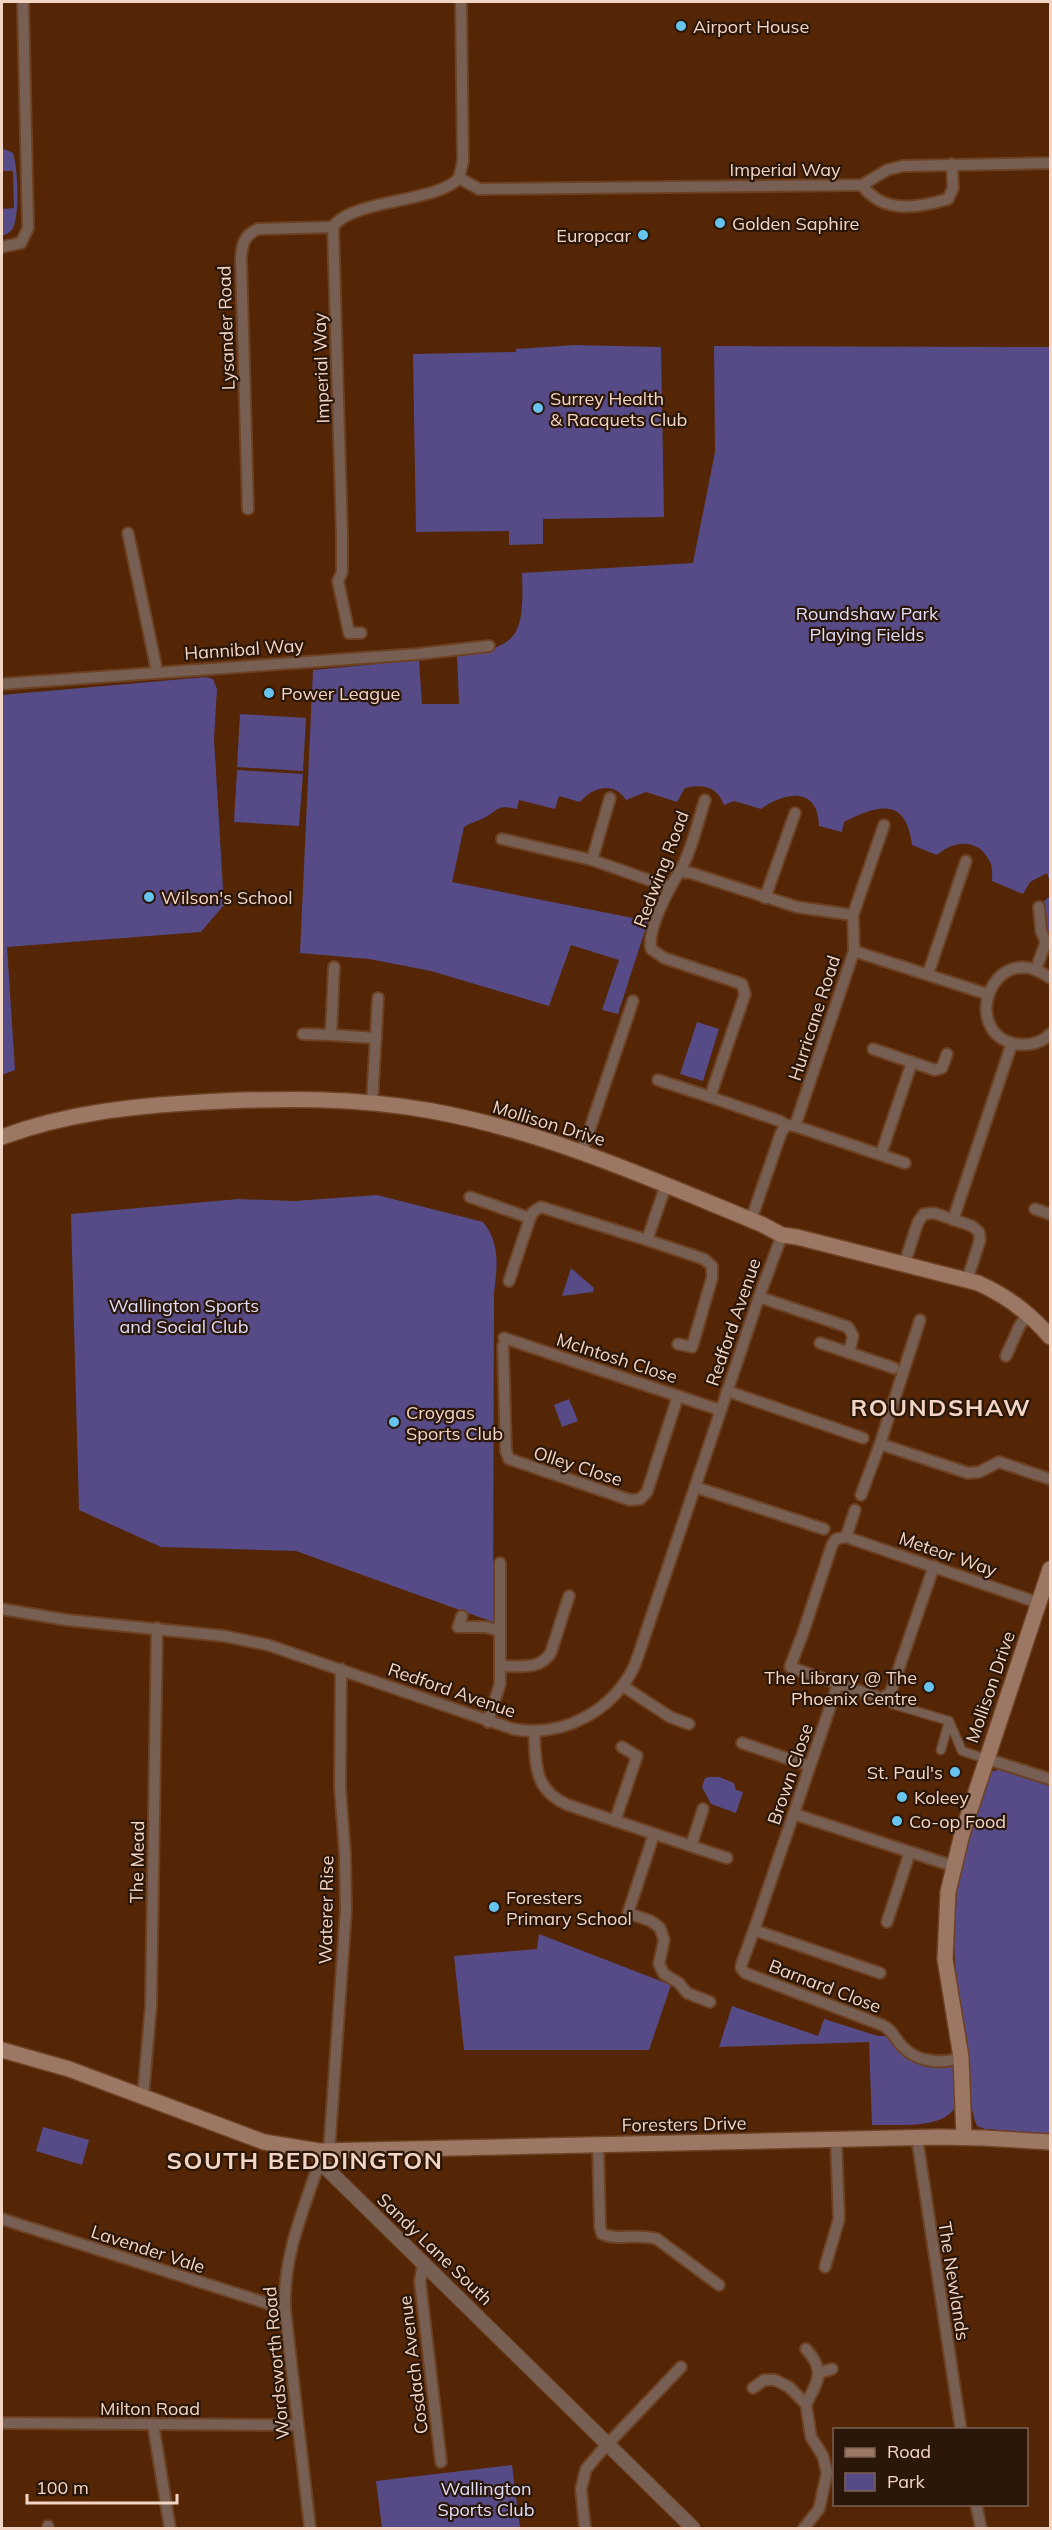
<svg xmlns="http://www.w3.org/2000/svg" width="1052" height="2530" font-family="Mulish,sans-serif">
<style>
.green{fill:#564b87}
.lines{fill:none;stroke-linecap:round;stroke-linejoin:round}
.pedestrian-casing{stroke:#6d4224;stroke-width:11}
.minor-casing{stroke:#6d4224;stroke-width:14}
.tertiary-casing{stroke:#6d4224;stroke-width:16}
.secondary-casing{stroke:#6d4224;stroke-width:18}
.pedestrian{stroke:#776053;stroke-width:8}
.minor{stroke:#776053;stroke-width:10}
.tertiary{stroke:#776053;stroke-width:14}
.secondary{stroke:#9c7763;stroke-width:15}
.poi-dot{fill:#67c4ef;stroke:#2b160a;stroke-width:2}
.labels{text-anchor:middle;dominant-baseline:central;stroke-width:4.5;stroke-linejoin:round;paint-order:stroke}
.poi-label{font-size:18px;fill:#f3d5c5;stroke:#2b160a;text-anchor:start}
.street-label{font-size:18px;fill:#f3d5c5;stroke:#2b160a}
.park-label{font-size:18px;fill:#e0def9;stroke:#2b160a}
.district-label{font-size:24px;font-weight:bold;letter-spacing:1.5px;fill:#f3d5c5;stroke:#2b160a}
</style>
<rect width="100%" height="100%" fill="#542605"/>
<g class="green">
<path d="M2,148L13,153C18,168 20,214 13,228C10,233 6,234 2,236V209L14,208L13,171H2Z"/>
<polygon points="575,345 661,347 664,517 543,519 543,544 509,545 509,531 416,532 413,354 516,352 516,349"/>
<path d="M714,346L1050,347V883L1047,873L1030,882L1023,894L992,881C992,876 993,867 990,862C979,838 954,840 937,855L912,845C906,795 876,806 844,822L842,832L819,826C818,787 786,791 761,809L734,801L724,805C717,786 703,784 685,788L677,802L646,792L626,800C614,781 593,787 580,802L559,796L555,809L519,800L517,809C495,804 499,811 482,819C475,822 470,823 464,827L452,882L648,921L618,1014L602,1010L619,960L571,945L549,1006L431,971L369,959L300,953L313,670L419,660L422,704H459L457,655C520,648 524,635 522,573L693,563L715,452Z"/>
<polygon points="206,677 213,679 217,689 214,739 224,905 201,932 7,947 15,1070 2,1075 2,695"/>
<polygon points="240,714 306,718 303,771 237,767"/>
<polygon points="237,770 303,774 299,826 234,822"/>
<polygon points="1050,896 1050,931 1048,932 1042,903"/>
<polygon points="697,1022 719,1029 703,1081 680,1074"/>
<path d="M377,1195L483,1222C501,1245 497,1266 494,1294L493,1622L296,1551L161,1547L79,1510L71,1214L238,1199L294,1201Z"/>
<polygon points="571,1268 594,1288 593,1292 562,1296"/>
<polygon points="569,1399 578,1421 562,1427 554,1405"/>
<path d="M1001,1769L1050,1786V2134L985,2129L977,2126C968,2106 972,2084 969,2063C960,2004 948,1945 957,1885C963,1846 979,1809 991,1772Z"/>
<polygon points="709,1777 719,1777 734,1783 736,1790 743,1792 736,1813 711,1804 702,1787 705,1778"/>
<polygon points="539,1934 671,1985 649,2050 464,2050 454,1956 537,1949"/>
<path d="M732,2006L818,2036L824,2019L878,2036H887L909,2058L956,2064C957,2076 959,2091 957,2102C950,2131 895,2124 872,2125L869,2042L719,2047Z"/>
<polygon points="43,2127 89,2140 82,2165 36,2151"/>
<polygon points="512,2465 520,2528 382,2528 376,2481"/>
</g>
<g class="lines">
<g class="pedestrian-casing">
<g id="pedestrian">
<polyline points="884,1698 892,1704 949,1721 962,1751 987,1759"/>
<polyline points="941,1750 949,1721"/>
</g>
</g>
<g class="minor-casing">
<g id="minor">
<polyline points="459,178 479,189 862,185 887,170 903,166 1050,163"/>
<path d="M862,185C882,214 918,208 948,199L953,188L952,164"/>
<polyline points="2,247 21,243 28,228 23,2"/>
<path d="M248,509L241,259C242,244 244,235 258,229L333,227"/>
<polyline points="128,533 157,671"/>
<path d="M361,633H349L338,581L342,572V537L333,227C351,199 437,203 459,178L463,161L461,2"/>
<polyline points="2,684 418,654 489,646"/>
<path d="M705,800C698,821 691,853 680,871C669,888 647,929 651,949L664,958L742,984L745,994L710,1097L780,1121L786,1125"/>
<polyline points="502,839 592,860 669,887"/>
<polyline points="592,860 610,798"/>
<polyline points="680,872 691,873 797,907 853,915 854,951 795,1126 786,1125 781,1133 751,1220"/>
<polyline points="765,898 795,813"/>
<polyline points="853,915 884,825"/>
<polyline points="854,951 987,994"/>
<polyline points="1036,969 1046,942 1041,931 1039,907"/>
<polyline points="928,974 966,861"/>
<path d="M1050,978C994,936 958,1032 1016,1044C1028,1046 1042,1043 1050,1034"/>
<polyline points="303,1034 331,1035 334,967"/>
<polyline points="331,1035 376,1038"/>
<polyline points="873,1049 935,1070 942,1068 947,1054"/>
<polyline points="658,1080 710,1097"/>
<polyline points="372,1103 378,998"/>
<polyline points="795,1126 905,1163"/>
<polyline points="582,1152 633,1001"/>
<polyline points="881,1154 912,1062"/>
<polyline points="666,1185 647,1240 704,1259 712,1266 712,1278 692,1347 678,1344"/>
<polyline points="470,1197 530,1218"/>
<polyline points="1035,1209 1050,1214"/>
<polyline points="953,1220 1012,1043"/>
<polyline points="904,1265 918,1222 924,1214 934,1213 972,1226 979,1232 980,1240 967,1280"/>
<polyline points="509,1281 530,1218 533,1212 541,1207 647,1240"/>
<polyline points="759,1297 848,1327 853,1336 849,1353"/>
<polyline points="504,1338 720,1410"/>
<polyline points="820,1343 894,1368"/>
<polyline points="503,1346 506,1451 509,1459 630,1500 640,1499 647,1492 678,1396"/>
<polyline points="1006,1356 1020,1325 1029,1315"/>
<polyline points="727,1391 863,1438"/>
<polyline points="880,1444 968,1473 979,1472 999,1462 1050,1479"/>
<polyline points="695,1487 824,1529"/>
<polyline points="861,1495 880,1444 920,1320"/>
<polyline points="846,1537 1039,1603"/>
<path d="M2,1609L67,1620L224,1636L268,1645L513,1729C563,1738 613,1711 635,1665L759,1297L782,1235"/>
<polyline points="462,1616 458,1627 486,1627 500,1631"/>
<polyline points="802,1636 832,1545 836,1539 846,1537 855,1510"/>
<polyline points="801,1638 790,1667 838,1684"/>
<path d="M501,1666C519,1666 542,1670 551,1652L569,1596"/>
<polyline points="623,1686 670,1717 689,1724"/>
<polyline points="488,1722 500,1684 500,1563"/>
<path d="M534,1731C536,1764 533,1790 568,1805L727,1858"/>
<polyline points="742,1743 810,1766"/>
<polyline points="987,1759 1050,1779"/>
<polyline points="794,1814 953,1866"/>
<polyline points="615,1821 637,1756 622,1747"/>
<polyline points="654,1834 628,1913 651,1921 660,1928 664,1940 659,1964 664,1974 679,1983 687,1993 710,2002"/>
<polyline points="691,1846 703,1809"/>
<polyline points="887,1922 910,1852"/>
<path d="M754,1930L742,1963L741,1968L745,1973L882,2025C892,2029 895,2039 902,2046C916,2062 943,2065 961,2057"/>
<polyline points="880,1973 754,1930 838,1684 881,1698 890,1694 934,1566"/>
<polyline points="143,2096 151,2005 157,1628"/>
<polyline points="917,2138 961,2430"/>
<path d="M598,2145L600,2227L602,2234C618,2241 639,2233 657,2239L719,2285"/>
<polyline points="329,2152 346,1910 345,1854 340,1787 341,1669"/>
<polyline points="2,2219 285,2309"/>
<polyline points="423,2265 420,2281 441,2462"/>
<polyline points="825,2267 839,2219 836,2140"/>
<polyline points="819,2373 832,2369"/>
<polyline points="753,2388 764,2380 775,2380 789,2387 806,2404 811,2437 823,2456 827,2473 819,2509 804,2528"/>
<path d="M806,2404C818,2381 826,2371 806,2349"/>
<polyline points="2,2423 298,2425"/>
<polyline points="153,2424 170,2528"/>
<polyline points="976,2504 981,2528"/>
<polyline points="48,2526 48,2528"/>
<path d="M310,2528L285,2309C283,2261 300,2218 316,2172L323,2165"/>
<polyline points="585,2528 581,2489 586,2469 603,2449 681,2367"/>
</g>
</g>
<g class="tertiary-casing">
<polyline id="tertiary" points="319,2151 319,2158 323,2165 693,2528"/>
</g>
<g class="secondary-casing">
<g id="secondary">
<path d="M2,1137C66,1113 133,1106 202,1102C279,1098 355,1097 432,1111C547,1132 654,1180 761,1224L782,1235L797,1237L978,1283C1007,1296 1030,1313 1050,1337"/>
<polyline points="2,2050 69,2069 264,2142 319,2151 939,2137 984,2138 1050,2142"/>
<polyline points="964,2137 961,2057 945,1959 948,1892 962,1834 1050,1569"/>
</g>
</g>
<use href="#pedestrian" class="pedestrian"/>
<use href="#minor" class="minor"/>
<use href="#tertiary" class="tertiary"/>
<use href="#secondary" class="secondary"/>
</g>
<g class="poi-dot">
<circle cx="681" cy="26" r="6"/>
<circle cx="720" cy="223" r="6"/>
<circle cx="643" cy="235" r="6"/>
<circle cx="538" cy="408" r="6"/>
<circle cx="269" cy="693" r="6"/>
<circle cx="149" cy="897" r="6"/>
<circle cx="394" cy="1422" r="6"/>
<circle cx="929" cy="1687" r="6"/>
<circle cx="955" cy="1772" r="6"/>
<circle cx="902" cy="1797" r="6"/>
<circle cx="897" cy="1821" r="6"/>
<circle cx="494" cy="1907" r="6"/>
</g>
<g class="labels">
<g class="poi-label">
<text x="693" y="26">Airport House</text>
<text x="732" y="223">Golden Saphire</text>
<text x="631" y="235" text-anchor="end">Europcar</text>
<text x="550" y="398">Surrey Health<tspan x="550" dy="21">&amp; Racquets Club</tspan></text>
<text x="281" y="693">Power League</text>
<text x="161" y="897">Wilson's School</text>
<text x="406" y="1412">Croygas<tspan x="406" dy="21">Sports Club</tspan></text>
<text x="917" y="1677" text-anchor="end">The Library @ The<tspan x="917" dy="21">Phoenix Centre</tspan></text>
<text x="943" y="1772" text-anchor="end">St. Paul's</text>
<text x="914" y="1797">Koleey</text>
<text x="909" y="1821">Co-op Food</text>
<text x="506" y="1897">Foresters<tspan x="506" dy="21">Primary School</tspan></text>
</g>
<g class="street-label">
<text x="785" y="169">Imperial Way</text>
<text transform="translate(226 328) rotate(-92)">Lysander Road</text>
<text transform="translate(321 368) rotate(-92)">Imperial Way</text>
<text transform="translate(244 649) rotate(-4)">Hannibal Way</text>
<text transform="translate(661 869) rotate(-69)">Redwing Road</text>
<text transform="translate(814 1018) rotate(-72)">Hurricane Road</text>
<text transform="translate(549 1123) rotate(17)">Mollison Drive</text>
<text transform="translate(733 1322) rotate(-71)">Redford Avenue</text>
<text transform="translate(617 1358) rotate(18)">McIntosh Close</text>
<text transform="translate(578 1466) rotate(18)">Olley Close</text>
<text transform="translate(948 1554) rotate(19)">Meteor Way</text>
<text transform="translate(990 1687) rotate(-71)">Mollison Drive</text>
<text transform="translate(452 1690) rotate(19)">Redford Avenue</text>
<text transform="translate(790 1774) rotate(-71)">Brown Close</text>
<text transform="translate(137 1862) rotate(-89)">The Mead</text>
<text transform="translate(326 1910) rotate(-89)">Waterer Rise</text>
<text transform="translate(825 1986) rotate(21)">Barnard Close</text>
<text transform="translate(684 2124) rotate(-1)">Foresters Drive</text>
<text transform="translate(148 2249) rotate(18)">Lavender Vale</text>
<text transform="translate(435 2249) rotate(44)">Sandy Lane South</text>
<text transform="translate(954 2281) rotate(81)">The Newlands</text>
<text transform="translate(276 2363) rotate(-95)">Wordsworth Road</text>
<text transform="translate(413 2365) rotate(-97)">Cosdach Avenue</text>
<text x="150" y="2408">Milton Road</text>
</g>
<g class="park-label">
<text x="867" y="613">Roundshaw Park<tspan x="867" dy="21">Playing Fields</tspan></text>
<text x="184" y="1305">Wallington Sports<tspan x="184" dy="21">and Social Club</tspan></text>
<text x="486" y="2488">Wallington<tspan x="486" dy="21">Sports Club</tspan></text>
</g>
<g class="district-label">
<text x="941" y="1407">ROUNDSHAW</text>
<text x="305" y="2160">SOUTH BEDDINGTON</text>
</g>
</g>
<rect width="1052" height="2530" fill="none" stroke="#f3d5c5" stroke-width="6"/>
<rect x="833" y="2428" width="195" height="78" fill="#2b160a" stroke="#7b6255" stroke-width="1.5"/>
<rect x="845" y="2448" width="30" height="9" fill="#9c7763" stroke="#7b6255" stroke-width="1.5"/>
<text x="887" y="2458" font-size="18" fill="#f3d5c5">Road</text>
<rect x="845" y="2473" width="30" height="18" fill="#564b87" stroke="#7b6255" stroke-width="1.5"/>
<text x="887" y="2488" font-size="18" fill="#f3d5c5">Park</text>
<path d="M27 2494v9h150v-9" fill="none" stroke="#f3d5c5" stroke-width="3"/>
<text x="36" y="2494" font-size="18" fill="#f3d5c5" stroke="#2b160a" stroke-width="4.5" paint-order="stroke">100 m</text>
</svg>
